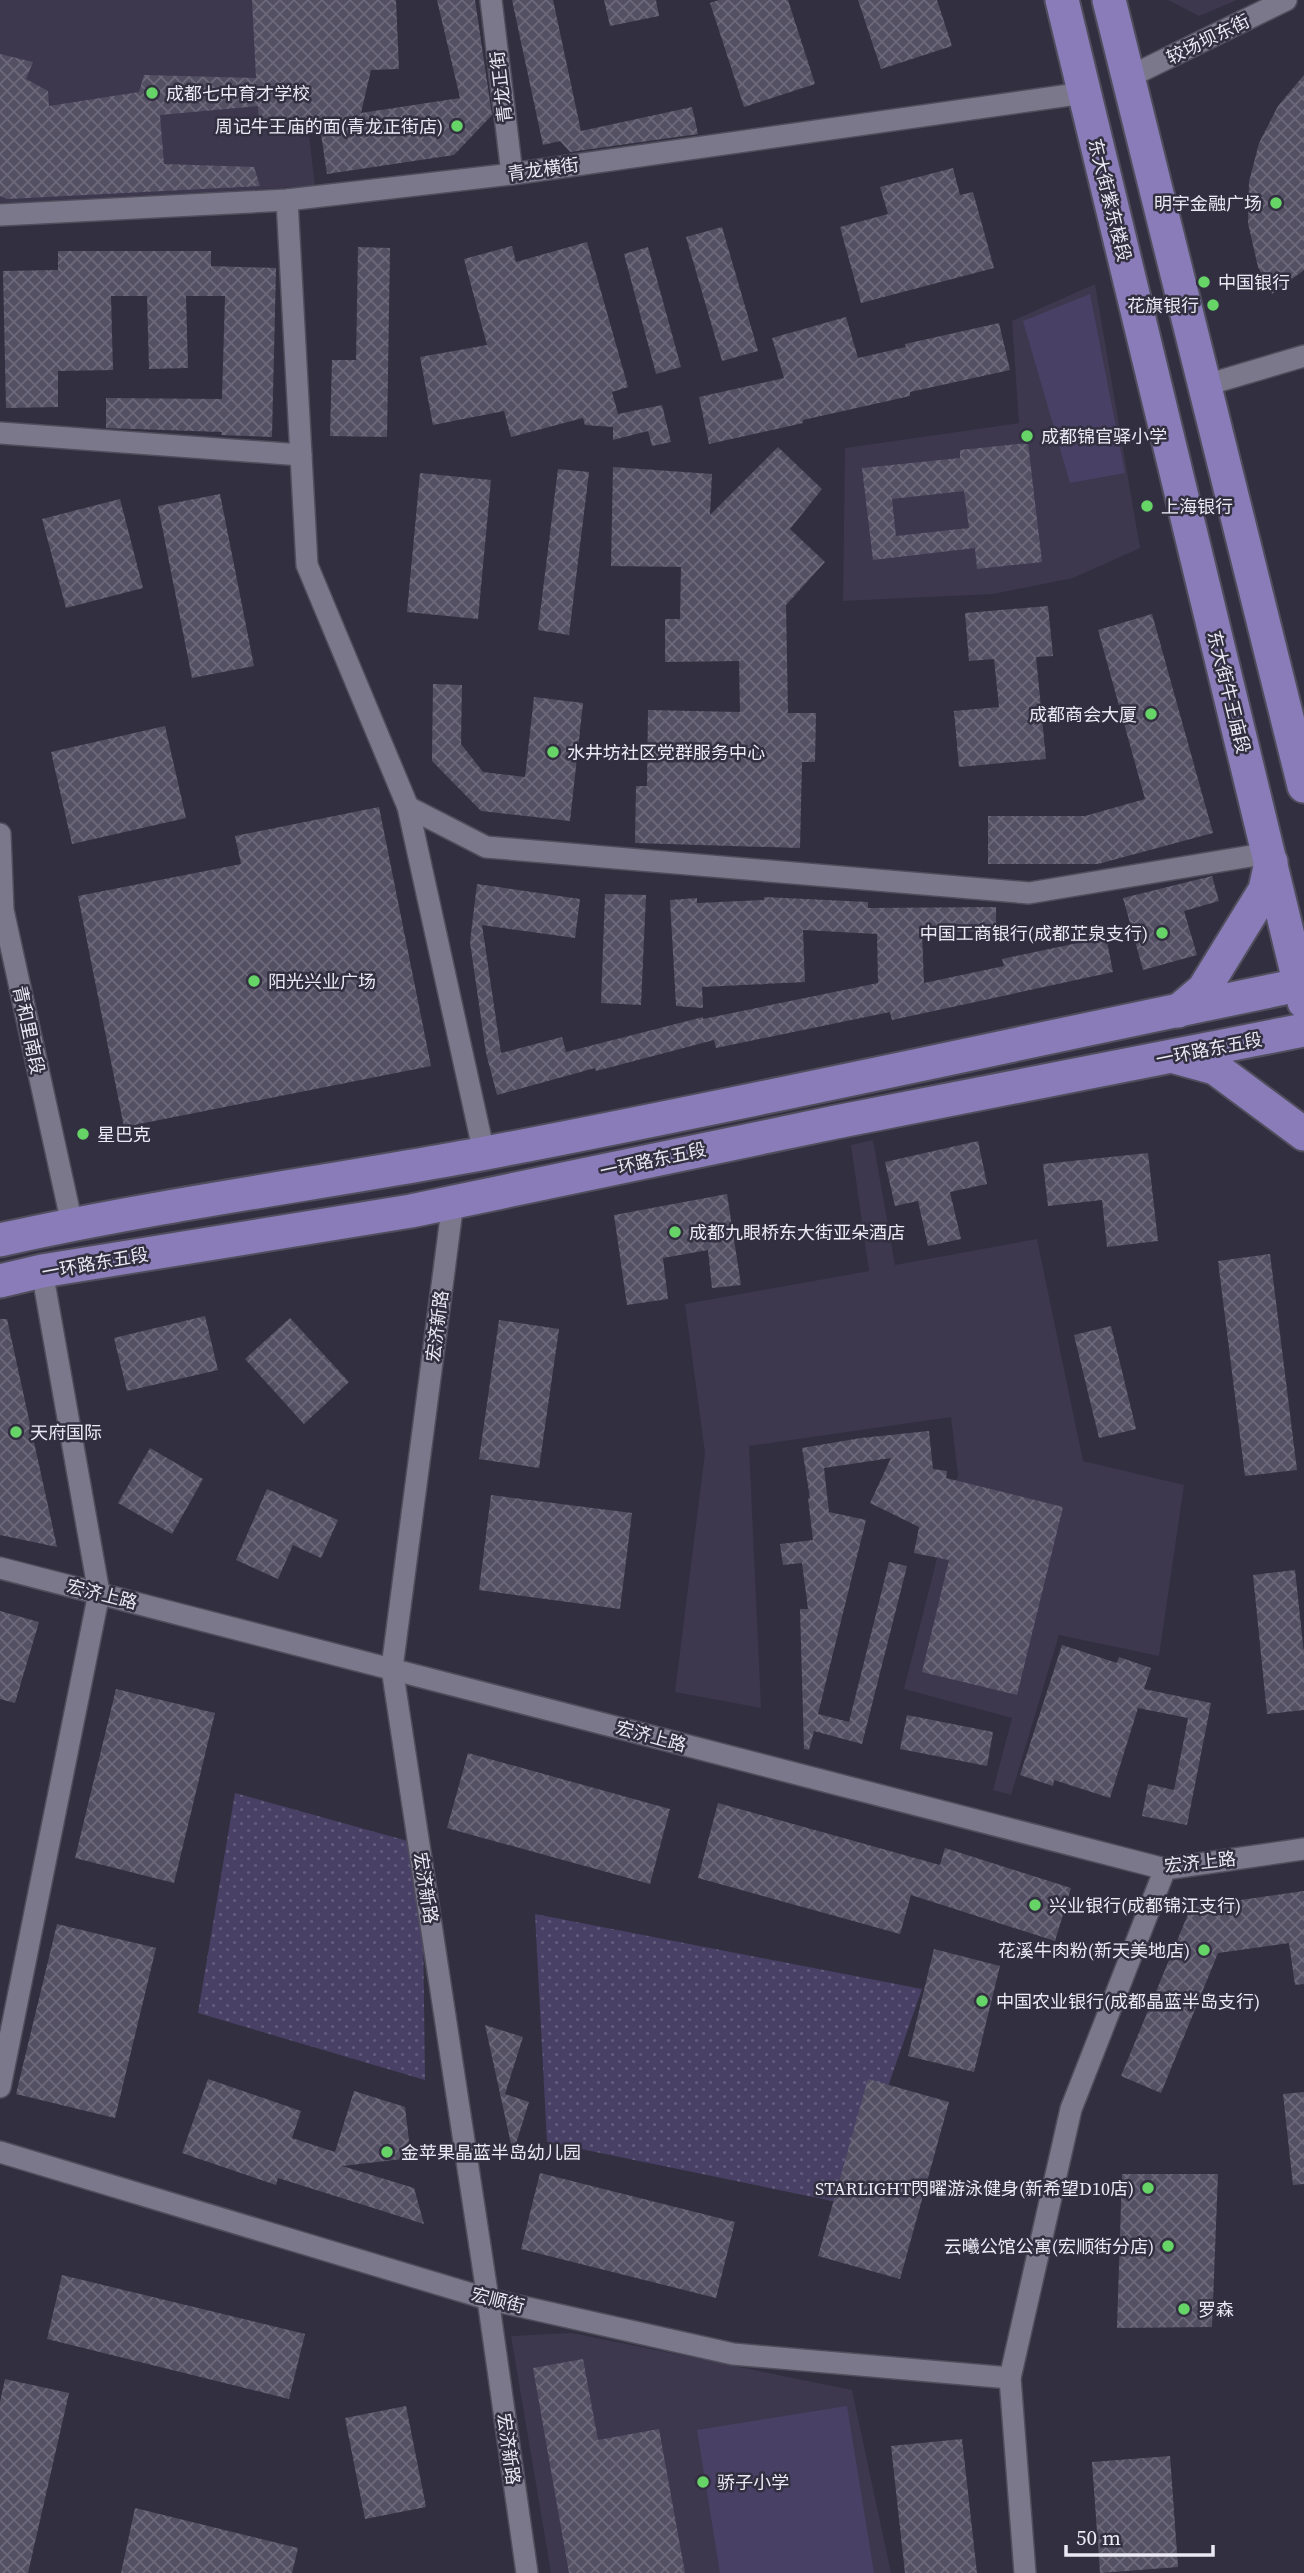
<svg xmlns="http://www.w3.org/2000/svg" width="1304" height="2573" font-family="'Source Serif 4','Noto Sans SC',serif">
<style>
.built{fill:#3d384e}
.grass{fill:url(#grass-dots)}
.garden{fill:#494065}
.building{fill:url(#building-cross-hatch);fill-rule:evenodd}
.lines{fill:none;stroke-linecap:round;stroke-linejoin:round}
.street-casing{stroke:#504e5c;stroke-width:24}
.primary-casing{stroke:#504e5c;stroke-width:37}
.street{stroke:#7b788c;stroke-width:21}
.primary{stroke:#897cb8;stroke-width:33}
.poi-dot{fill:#66d467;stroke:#322f40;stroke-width:2.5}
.labels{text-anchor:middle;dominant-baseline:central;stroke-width:5;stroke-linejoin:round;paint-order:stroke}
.street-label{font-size:18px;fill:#ebe9f4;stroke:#322f40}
.poi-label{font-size:18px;fill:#ebe9f4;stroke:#322f40;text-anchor:start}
</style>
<defs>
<pattern id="grass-dots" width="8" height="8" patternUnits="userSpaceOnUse" patternTransform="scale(1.75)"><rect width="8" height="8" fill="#494065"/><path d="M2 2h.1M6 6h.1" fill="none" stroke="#635c7c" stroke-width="1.8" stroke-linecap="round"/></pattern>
<pattern id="building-cross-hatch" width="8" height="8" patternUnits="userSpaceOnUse" patternTransform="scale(1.75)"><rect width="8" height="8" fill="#545063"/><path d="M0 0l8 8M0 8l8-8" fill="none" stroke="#6d697a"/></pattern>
</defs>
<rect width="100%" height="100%" fill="#322f40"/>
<g class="built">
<polygon points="0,0 293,0 315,186 0,203"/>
<polygon points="1168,0 1237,0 1199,16"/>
<polygon points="1095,284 1140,548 1073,578 993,594 843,601 845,448 1019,423 1012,321"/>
<polygon points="873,1140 895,1265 1037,1239 1083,1461 1184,1485 1159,1656 1059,1635 1011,1795 993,1790 1012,1718 904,1689 958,1475 951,1417 749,1446 761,1708 675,1692 705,1453 685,1304 869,1271 851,1145"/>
<polygon points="572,2333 852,2390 891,2573 551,2573 511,2336"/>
</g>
<g class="grass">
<polygon points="235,1793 422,1845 425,2080 198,2013"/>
<polygon points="535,1914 922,1989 847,2204 547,2142"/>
</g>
<g class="garden">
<polygon points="1090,294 1125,473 1070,483 1023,321"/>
<polygon points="847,2406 874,2573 720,2573 697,2430"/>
</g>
<g class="building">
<polygon points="252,0 396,0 399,69 371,70 361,113 460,98 437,0 475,0 492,115 454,155 327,174 319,121 259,127 258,106 160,115 164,164 254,167 260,186 7,199 0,196 0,54 33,62 26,79 48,91 49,106 139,92 144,75 256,78"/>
<polygon points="512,0 553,0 581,131 692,107 698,134 570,152 560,141 543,145"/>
<polygon points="604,0 656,0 659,16 610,26"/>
<polygon points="719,0 788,0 815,84 744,107 710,3"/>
<polygon points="858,0 937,0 952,46 881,69"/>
<polygon points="1304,75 1304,270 1272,294 1258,267 1248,223 1249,182 1259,143 1278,106"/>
<polygon points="953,168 960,195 973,192 994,268 861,303 840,227 888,214 880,187"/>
<polygon points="722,227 758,351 722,361 686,237"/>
<polygon points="587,242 628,387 612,392 618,414 662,405 671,442 652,446 648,431 613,440 613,427 585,425 583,418 511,437 504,411 433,425 420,357 487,345 464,259 512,246 516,262"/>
<polygon points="358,247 390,248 387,437 330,436 332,360 356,360"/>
<polygon points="648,247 681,367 656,374 624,254"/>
<polygon points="58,251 211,251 211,266 276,268 272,437 221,435 222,432 106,428 106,398 222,399 225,296 186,296 188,368 149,369 147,296 111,296 113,370 58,371 58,407 6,408 3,271 58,270"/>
<polygon points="846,317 858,358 906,347 905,344 999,323 1010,370 910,392 910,396 803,420 803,423 709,444 699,397 784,378 772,338"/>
<path d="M1028,443L1042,562L977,569L975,548L873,560L862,468L960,458V450ZM964,491L969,528L896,536L892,499Z"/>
<polygon points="778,447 822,489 790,529 825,562 786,605 788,713 816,713 815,762 802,762 800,848 635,843 636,786 647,786 648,710 740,712 739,661 665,662 665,619 680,619 681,567 611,566 613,467 712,474 710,515"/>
<polygon points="558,469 589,472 569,635 538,630"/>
<polygon points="420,473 491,480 478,619 407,612"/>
<polygon points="220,494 254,666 192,678 158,506"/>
<polygon points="120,499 143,588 66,608 42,519"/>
<polygon points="1048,606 1053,656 1036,657 1046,759 959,767 954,711 999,707 994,659 969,661 965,613"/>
<polygon points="1152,614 1213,833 1098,864 988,864 988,816 1085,816 1145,799 1098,630"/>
<polygon points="433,684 462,685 461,744 483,772 525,777 534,697 583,703 570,821 481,811 432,761"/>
<polygon points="165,726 186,818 72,844 51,752"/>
<polygon points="379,807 431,1066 124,1127 78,896 241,864 235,836"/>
<polygon points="1212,876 1219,901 1184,911 1197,955 1143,970 1123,898"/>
<polygon points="477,884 580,899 575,938 482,925 501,1053 562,1037 566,1052 703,1017 703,1019 878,983 877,934 803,930 805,982 702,987 703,1008 676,1006 670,900 697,898 697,903 764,900 764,897 868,902 868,908 996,907 996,931 922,932 924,983 1004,966 1002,959 1106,937 1113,972 892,1020 890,1012 716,1048 714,1040 596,1071 595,1068 497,1095 486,1053 470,942"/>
<polygon points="605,894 646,895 641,1005 601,1003"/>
<polygon points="978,1141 987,1184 950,1192 961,1239 928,1246 918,1201 895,1206 885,1162"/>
<polygon points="1148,1153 1158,1241 1107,1247 1102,1200 1048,1206 1043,1164"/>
<polygon points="727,1194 741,1285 712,1288 708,1250 663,1258 668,1299 627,1305 614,1215"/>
<polygon points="1270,1254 1297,1470 1245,1476 1218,1261"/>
<polygon points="205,1316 218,1370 127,1391 114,1338"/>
<polygon points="290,1318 349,1382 304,1424 245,1359"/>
<polygon points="0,1319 7,1319 57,1547 0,1535"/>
<polygon points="499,1320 559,1329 539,1468 479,1459"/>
<polygon points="1111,1326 1136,1429 1099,1438 1074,1335"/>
<polygon points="929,1431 933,1469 947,1471 946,1478 1063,1507 1017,1695 922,1672 949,1560 914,1553 919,1527 870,1503 891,1458 824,1468 829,1512 866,1520 818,1714 849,1722 889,1562 907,1566 862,1744 814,1731 809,1750 804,1749 800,1609 808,1609 802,1563 783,1565 780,1544 813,1540 808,1498 810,1498 802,1448 861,1438"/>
<polygon points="150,1448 203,1479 172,1534 118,1503"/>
<polygon points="267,1489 338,1520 321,1558 293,1545 278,1579 236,1560"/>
<polygon points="491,1495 632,1513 620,1609 479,1590"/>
<polygon points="1295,1570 1304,1654 1304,1710 1267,1714 1253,1575"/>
<polygon points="0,1611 39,1622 15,1703 0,1699"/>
<polygon points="1062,1645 1117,1663 1119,1657 1151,1668 1144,1689 1211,1703 1187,1825 1142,1816 1148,1784 1174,1790 1188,1718 1138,1708 1110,1798 1054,1780 1053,1786 1020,1775"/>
<polygon points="116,1689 215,1713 174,1883 75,1858"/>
<polygon points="907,1715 993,1732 987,1766 900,1749"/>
<polygon points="468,1753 670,1809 650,1884 447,1828"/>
<polygon points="718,1803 940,1865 945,1848 1071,1888 1055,1941 911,1895 900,1934 698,1878"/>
<polygon points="1304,1891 1304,1984 1295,1985 1289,1943 1218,1953 1161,2093 1121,2076 1191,1907"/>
<polygon points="57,1924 156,1948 115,2118 16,2094"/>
<polygon points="934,1949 1000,1966 974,2072 908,2056"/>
<polygon points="485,2025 523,2037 505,2094 529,2102 513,2153"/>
<polygon points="208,2079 301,2111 292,2138 335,2152 354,2091 405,2107 411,2158 342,2166 414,2188 424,2224 278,2178 276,2185 182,2153"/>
<polygon points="868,2079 949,2102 900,2279 818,2256"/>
<polygon points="1304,2092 1304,2184 1293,2185 1283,2094"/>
<polygon points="540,2173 735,2222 716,2298 521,2249"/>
<polygon points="1122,2174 1218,2174 1212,2327 1117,2328"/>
<polygon points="62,2275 305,2334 289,2399 47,2339"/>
<polygon points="583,2359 598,2440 659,2429 685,2573 569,2573 533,2368"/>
<polygon points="5,2379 69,2393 28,2573 0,2573 0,2402"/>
<polygon points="406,2406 426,2507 365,2519 345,2418"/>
<polygon points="962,2439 977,2573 905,2573 891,2446"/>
<polygon points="1170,2456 1178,2567 1100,2573 1092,2462"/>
<polygon points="135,2508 298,2548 292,2573 121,2573"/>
</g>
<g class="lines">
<g class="street-casing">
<g id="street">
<polyline points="491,0 512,174"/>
<polyline points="1129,77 1286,0"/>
<polyline points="287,200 307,565 408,807 484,1153"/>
<polyline points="0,215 287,200 512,174 1084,93"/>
<polyline points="1206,385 1304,356"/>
<polyline points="0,433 301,455"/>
<polyline points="408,807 486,847 1029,893 1269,853"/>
<polyline points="0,834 3,910 72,1224"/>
<polyline points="453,1202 392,1668 488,2299 527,2573"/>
<polyline points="0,1568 1165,1869 1304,1849"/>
<polyline points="0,2087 99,1593 42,1271"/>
<polyline points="0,2152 488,2299 733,2354 1010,2378"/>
<polyline points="1025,2573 1010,2378 1071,2109 1165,1869"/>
</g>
</g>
<g class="primary-casing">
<g id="primary">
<polyline points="1062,0 1304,1002"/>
<polyline points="1109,0 1304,786"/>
<polyline points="1178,1011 1204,989 1265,890 1271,862"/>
<polyline points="1175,1057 1215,1068 1304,1134"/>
<path d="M0,1240C161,1204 325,1183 486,1153C760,1101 1031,1040 1304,984"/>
<polyline points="0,1281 42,1271 411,1211 836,1122 1304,1030"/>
</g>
</g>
<use href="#street" class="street"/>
<use href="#primary" class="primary"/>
</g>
<g class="poi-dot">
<circle cx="152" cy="93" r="7"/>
<circle cx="457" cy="126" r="7"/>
<circle cx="1276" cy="203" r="7"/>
<circle cx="1204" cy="282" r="7"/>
<circle cx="1213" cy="305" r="7"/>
<circle cx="1027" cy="436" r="7"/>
<circle cx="1147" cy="506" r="7"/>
<circle cx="1151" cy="714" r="7"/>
<circle cx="553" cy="752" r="7"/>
<circle cx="1162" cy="933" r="7"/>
<circle cx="254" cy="981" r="7"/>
<circle cx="83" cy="1134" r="7"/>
<circle cx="675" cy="1232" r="7"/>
<circle cx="16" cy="1432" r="7"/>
<circle cx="1035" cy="1905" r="7"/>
<circle cx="1204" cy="1950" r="7"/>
<circle cx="982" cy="2001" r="7"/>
<circle cx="387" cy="2152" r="7"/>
<circle cx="1148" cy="2188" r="7"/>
<circle cx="1168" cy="2246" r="7"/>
<circle cx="1184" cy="2309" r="7"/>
<circle cx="703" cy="2482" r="7"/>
</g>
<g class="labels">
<g class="street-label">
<text transform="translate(1208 39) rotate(-26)">较场坝东街</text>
<text transform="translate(501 87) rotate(-97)">青龙正街</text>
<text transform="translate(543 169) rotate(-8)">青龙横街</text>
<text transform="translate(1110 200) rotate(76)">东大街紫东楼段</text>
<text transform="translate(1229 692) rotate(76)">东大街牛王庙段</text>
<text transform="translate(29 1030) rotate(78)">青和里南段</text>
<text transform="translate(1209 1049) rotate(-11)">一环路东五段</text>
<text transform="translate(653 1160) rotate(-12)">一环路东五段</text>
<text transform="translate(95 1263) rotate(-10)">一环路东五段</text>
<text transform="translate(437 1326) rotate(-83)">宏济新路</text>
<text transform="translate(102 1594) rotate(14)">宏济上路</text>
<text transform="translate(651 1736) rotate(15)">宏济上路</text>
<text transform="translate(1200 1862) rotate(-6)">宏济上路</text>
<text transform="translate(426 1888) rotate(81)">宏济新路</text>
<text transform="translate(498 2300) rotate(14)">宏顺街</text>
<text transform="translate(509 2449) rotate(82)">宏济新路</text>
</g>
<g class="poi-label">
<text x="166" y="93">成都七中育才学校</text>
<text x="443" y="126" text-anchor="end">周记牛王庙的面(青龙正街店)</text>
<text x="1262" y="203" text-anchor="end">明宇金融广场</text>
<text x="1218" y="282">中国银行</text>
<text x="1199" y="305" text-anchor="end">花旗银行</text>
<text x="1041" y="436">成都锦官驿小学</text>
<text x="1161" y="506">上海银行</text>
<text x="1137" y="714" text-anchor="end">成都商会大厦</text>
<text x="567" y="752">水井坊社区党群服务中心</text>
<text x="1148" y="933" text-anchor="end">中国工商银行(成都芷泉支行)</text>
<text x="268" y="981">阳光兴业广场</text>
<text x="97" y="1134">星巴克</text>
<text x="689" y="1232">成都九眼桥东大街亚朵酒店</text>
<text x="30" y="1432">天府国际</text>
<text x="1049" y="1905">兴业银行(成都锦江支行)</text>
<text x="1190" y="1950" text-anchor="end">花溪牛肉粉(新天美地店)</text>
<text x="996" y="2001">中国农业银行(成都晶蓝半岛支行)</text>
<text x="401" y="2152">金苹果晶蓝半岛幼儿园</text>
<text x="1134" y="2188" text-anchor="end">STARLIGHT閃曜游泳健身(新希望D10店)</text>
<text x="1154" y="2246" text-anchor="end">云曦公馆公寓(宏顺街分店)</text>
<text x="1198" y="2309">罗森</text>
<text x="717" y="2482">骄子小学</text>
</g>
</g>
<path d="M1066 2545v10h147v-10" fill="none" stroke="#ebe9f4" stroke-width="3.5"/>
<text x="1076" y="2545" font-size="21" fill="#ebe9f4" stroke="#322f40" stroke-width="5" paint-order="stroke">50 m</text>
</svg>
